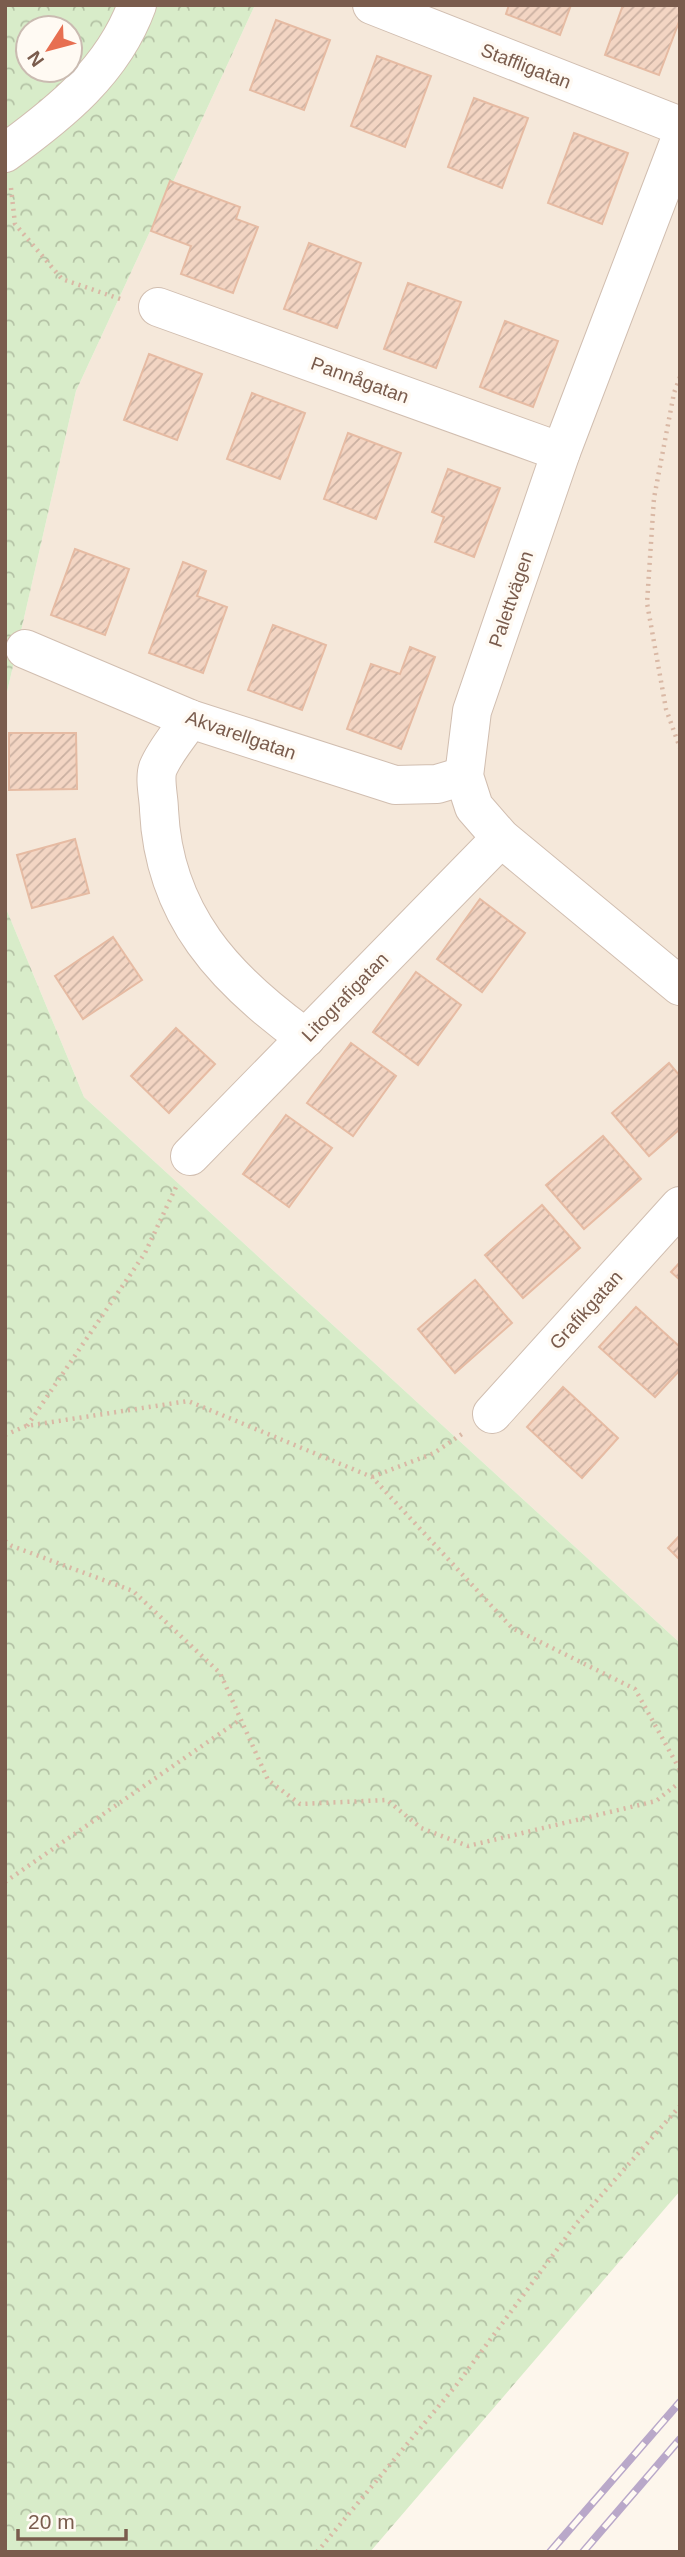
<svg xmlns="http://www.w3.org/2000/svg" width="685" height="2557" font-family="Arial,sans-serif">
<style>
.residential{fill:#f5e8da}
.forest{fill:url(#forest-crowns);fill-rule:evenodd}
.building{fill:url(#building-hatch);stroke:#e6bba3;stroke-width:2}
.lines{fill:none;stroke-linecap:round;stroke-linejoin:round}
.minor-casing{stroke:#d1beb0;stroke-width:40}
.path{stroke:#d9b8a5;stroke-width:4.5;stroke-dasharray:2 5;stroke-linecap:butt}
.minor{stroke:#fff;stroke-width:38}
.rail-casing{stroke:#b9a8c9;stroke-width:8}
.rail{stroke:#fffaf3;stroke-width:5;stroke-dasharray:16;stroke-linecap:butt}
.labels{text-anchor:middle;dominant-baseline:central;stroke-width:7;stroke-linejoin:round;paint-order:stroke}
.street-label{font-size:19px;fill:#7a5c4d;stroke:#fffaf3}
</style>
<defs>
<pattern id="forest-crowns" width="20" height="18" patternUnits="userSpaceOnUse" patternTransform="scale(1.75)"><rect width="20" height="18" fill="#d8ecc9"/><path d="M2 6a3 3 0 1 1 6 0M12 15a3 3 0 1 1 6 0" fill="none" stroke="#b4c2a5"/></pattern>
<pattern id="building-hatch" width="6" height="6" patternUnits="userSpaceOnUse" patternTransform="scale(1.75)"><rect width="6" height="6" fill="#f3d5c3"/><path d="M-1 1l2-2M0 6l6-6M5 7l2-2" fill="none" stroke="#cab0a1"/></pattern>
</defs>
<rect width="100%" height="100%" fill="#fdf6ec"/>
<polygon class="residential" points="255,5 680,5 680,1643 84,1097 5,906 5,701 76,391"/>
<g class="forest">
<path d="M5,5H255L76,391L5,701ZM28,28H70V70H28Z"/>
<polygon points="5,906 84,1097 680,1643 680,2191 370,2552 5,2552"/>
</g>
<g class="building">
<polygon points="509,5 571,5 560,35 506,14"/>
<polygon points="623,5 680,5 680,19 659,75 605,55"/>
<polygon points="276,20 330,40 304,110 250,90"/>
<polygon points="377,56 431,76 405,147 351,126"/>
<polygon points="474,98 528,118 502,188 448,167"/>
<polygon points="574,133 628,153 602,224 548,203"/>
<polygon points="170,181 240,207 236,219 258,227 233,293 181,274 191,246 151,231"/>
<polygon points="309,243 361,263 337,328 284,309"/>
<polygon points="408,283 461,302 436,368 384,349"/>
<polygon points="505,321 558,341 533,407 480,387"/>
<polygon points="149,354 202,374 177,440 124,420"/>
<polygon points="252,393 305,413 280,479 227,459"/>
<polygon points="348,433 401,453 376,519 324,499"/>
<polygon points="448,469 500,488 474,557 435,542 444,517 432,512"/>
<polygon points="75,549 129,569 105,635 51,615"/>
<polygon points="183,562 206,571 197,596 227,607 203,673 149,653"/>
<polygon points="273,625 326,645 302,710 248,690"/>
<polygon points="410,647 435,657 401,749 347,729 371,664 400,674"/>
<polygon points="9,733 76,733 77,789 9,790"/>
<polygon points="75,839 89,893 32,908 17,855"/>
<polygon points="480,899 525,933 482,992 437,959"/>
<polygon points="113,937 142,980 83,1019 55,976"/>
<polygon points="416,972 461,1005 418,1065 373,1032"/>
<polygon points="176,1028 215,1064 169,1113 131,1076"/>
<polygon points="351,1043 396,1076 353,1136 307,1103"/>
<polygon points="669,1063 680,1076 680,1129 649,1156 612,1113"/>
<polygon points="286,1115 332,1148 289,1207 243,1174"/>
<polygon points="603,1136 641,1179 584,1229 546,1185"/>
<polygon points="542,1205 580,1248 523,1298 485,1255"/>
<polygon points="680,1262 680,1280 671,1272"/>
<polygon points="475,1280 512,1323 455,1373 418,1329"/>
<polygon points="636,1307 680,1347 680,1370 655,1397 599,1347"/>
<polygon points="563,1387 618,1438 582,1478 527,1427"/>
<polygon points="680,1535 680,1560 668,1548"/>
</g>
<g class="lines">
<g class="minor-casing">
<g id="minor">
<polyline points="372,5 680,126"/>
<polyline points="680,140 561,452 472,711 464,776 474,807 501,838 680,986"/>
<path d="M5,153C60,113 113,71 137,5"/>
<polyline points="158,307 561,452"/>
<polyline points="25,649 190,719 395,785 437,784 464,776"/>
<path d="M190,719C180,734 165,751 158,768C154,779 159,798 159,810C164,915 225,980 306,1038"/>
<polyline points="190,1156 501,838"/>
<polyline points="492,1414 680,1206"/>
</g>
</g>
<g class="path">
<polyline points="11,188 15,224 62,279 123,300"/>
<polyline points="680,377 674,393 654,498 647,603 666,709 680,748"/>
<polyline points="27,1426 145,1253 176,1187"/>
<polyline points="5,1435 26,1426 188,1401 372,1477 512,1628 635,1689 680,1770"/>
<polyline points="372,1477 434,1453 462,1434"/>
<polyline points="5,1541 12,1546 133,1591 220,1673 268,1780 300,1804 387,1800 421,1828 468,1846 656,1801 680,1782"/>
<polyline points="5,1882 241,1719"/>
<polyline points="317,2552 458,2383 576,2224 680,2106"/>
</g>
<use href="#minor" class="minor"/>
<g class="rail-casing">
<g id="rail">
<polyline points="550,2552 680,2402"/>
<polyline points="583,2552 680,2439"/>
</g>
</g>
<use href="#rail" class="rail"/>
</g>
<g class="labels">
<g class="street-label">
<text transform="translate(526 66) rotate(21)">Staffligatan</text>
<text transform="translate(360 380) rotate(20)">Pannågatan</text>
<text transform="translate(511 599) rotate(-71)">Palettvägen</text>
<text transform="translate(241 735) rotate(19)">Akvarellgatan</text>
<text transform="translate(345 997) rotate(-46)">Litografigatan</text>
<text transform="translate(586 1310) rotate(-48)">Grafikgatan</text>
</g>
</g>
<rect width="685" height="2557" fill="none" stroke="#7a5c4d" stroke-width="14"/>
<g transform="translate(49 49) rotate(234)"><circle r="33" fill="#fffaf3" stroke="#cabbb1" stroke-width="2"/>
<path d="M0-5L12 26L0 18L-12 26Z" fill="#e76f51"/>
<text y="-10" font-size="19" font-weight="bold" text-anchor="middle" fill="#7a5c4d">N</text>
</g>
<path d="M18 2529v10h108v-10" fill="none" stroke="#7a5c4d" stroke-width="3.5"/>
<text x="28" y="2529" font-size="21" fill="#7a5c4d" stroke="#fffaf3" stroke-width="5" paint-order="stroke">20 m</text>
</svg>
